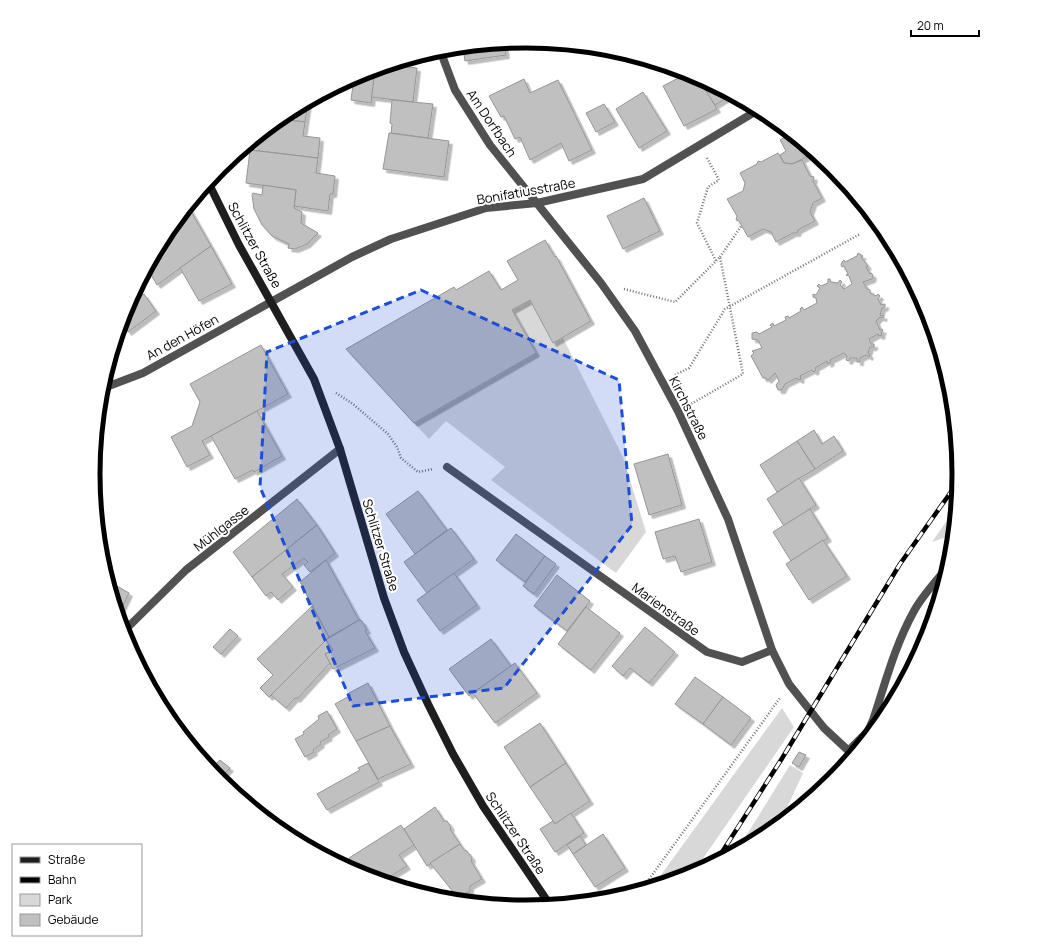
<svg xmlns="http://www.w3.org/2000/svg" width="1051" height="948" font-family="Manrope,sans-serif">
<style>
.green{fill:#d8d8d8}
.building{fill:#c0c0c0;stroke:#959595;filter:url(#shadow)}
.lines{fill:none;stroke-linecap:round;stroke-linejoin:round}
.path{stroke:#737373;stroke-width:2.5;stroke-dasharray:1 2;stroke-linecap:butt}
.minor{stroke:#515151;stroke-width:8}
.secondary{stroke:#1e1e1e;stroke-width:8}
.rail-casing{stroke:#000;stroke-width:4.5}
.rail{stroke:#fff;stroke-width:3;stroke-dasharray:9;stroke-linecap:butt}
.marked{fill:#1d4ed8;fill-opacity:0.2;stroke:#1d4ed8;stroke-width:3;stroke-dasharray:8 5;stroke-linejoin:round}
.labels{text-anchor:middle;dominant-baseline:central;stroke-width:4;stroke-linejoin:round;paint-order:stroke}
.street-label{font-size:13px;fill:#000;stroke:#fff}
.rim{fill:none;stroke:#000;stroke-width:5}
</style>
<defs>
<filter id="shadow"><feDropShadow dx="3.5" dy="3.5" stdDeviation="0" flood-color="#0004"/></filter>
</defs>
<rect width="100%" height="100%" fill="#fff"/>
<g class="green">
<polygon points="530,300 553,343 563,338 623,457 646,532 616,573 491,480 505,467 446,421 429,439 414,423 536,353 512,310"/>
<polygon points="955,509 952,535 932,542"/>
<polygon points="782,708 794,727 693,873 653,886"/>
<polygon points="790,765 803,773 780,823 766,834 738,849"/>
</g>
<g class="building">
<polygon points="504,43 506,55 465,61 463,47"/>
<polygon points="406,60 405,67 390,65"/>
<polygon points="390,65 417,68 413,102 371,97 375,69"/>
<polygon points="375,69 371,103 351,100 354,77"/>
<polygon points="688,73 697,77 702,86 703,85 717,109 684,126 663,86"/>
<polygon points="697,77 724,91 722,92 725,99 715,105"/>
<polygon points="524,79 530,93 558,80 592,150 569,161 561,143 530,160 520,137 515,139 504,116 501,117 489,96"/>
<polygon points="643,92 667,131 639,148 616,109"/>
<polygon points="392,100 433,104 428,138 391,133 392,124 390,123"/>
<polygon points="308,102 305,122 279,119 285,114"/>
<polygon points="604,104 615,122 596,132 586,113"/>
<polygon points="279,119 305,122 303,136 320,138 318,158 243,149"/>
<polygon points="389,133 449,141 444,177 383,169"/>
<polygon points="790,134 807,148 811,155 792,164 784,163 780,155 786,151 780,140"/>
<polygon points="250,150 318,158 316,173 335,176 333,194 330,194 328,211 294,206 296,190 246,183"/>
<polygon points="778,153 784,163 792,164 802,160 810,176 814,177 813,181 822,198 813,203 810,212 815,221 798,230 797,233 793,233 776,242 771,232 763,229 748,237 739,221 736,220 737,216 727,199 743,191 745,183 740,173 757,164 758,161 761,162"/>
<polygon points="263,185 296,190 294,208 302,212 301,223 318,233 307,244 295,249 288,248 289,244 272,236 262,225 254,209 252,195 253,193 262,195"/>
<polygon points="644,198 660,231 623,249 607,216"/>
<polygon points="188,206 211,246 157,285 147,268 166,233"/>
<polygon points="545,240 555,257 556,256 591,321 553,343 530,300 512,310 536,353 414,423 346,349 454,287 456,290 489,271 501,290 518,280 507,261"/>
<polygon points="211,246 232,284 199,301 180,268"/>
<polygon points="858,253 863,256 861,257 868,266 866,267 870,274 871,273 873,275 872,279 863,282 867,289 870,290 870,293 876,296 878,294 880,296 878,299 881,305 885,304 885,307 882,308 880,315 884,316 883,318 880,317 876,321 880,330 882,329 883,331 881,332 882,335 879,336 878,334 869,339 871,344 874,344 874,347 870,347 868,353 870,355 869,357 866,355 860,358 860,362 857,362 857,358 850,358 849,361 846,360 847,356 844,353 830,360 831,362 828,364 827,361 815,368 816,370 814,372 812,370 800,376 801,379 799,380 797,378 785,384 782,390 778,390 776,385 779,381 775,373 768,380 766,378 763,378 751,356 754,353 752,351 762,348 758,340 752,339 752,333 757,332 759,334 772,327 770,325 773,323 774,326 786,320 785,317 788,316 789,318 801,311 800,309 802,307 804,310 817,303 816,298 813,297 813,294 816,295 820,288 817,286 819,284 821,286 828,283 828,279 830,279 831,282 838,283 840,280 842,282 840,285 844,289 852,284 849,276 846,275 848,274 844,266 842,267 841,265 842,262 844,260 845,262 857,256"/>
<polygon points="144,294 156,311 128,332 121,322 126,308"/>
<polygon points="261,345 288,394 202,441 210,455 187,467 171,437 192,426 200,402 190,384"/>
<polygon points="257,411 282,456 254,472 253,470 235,479 211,436"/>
<polygon points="814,430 822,444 834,436 843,451 815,469 797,441"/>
<polygon points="797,441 815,469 777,492 760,465"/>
<polygon points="668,454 682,505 649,515 634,464"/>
<polygon points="799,478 816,505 784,526 767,499"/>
<polygon points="418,491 447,530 415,554 386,514"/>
<polygon points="297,499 317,525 252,577 233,552"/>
<polygon points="810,509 828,538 791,561 773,532"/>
<polygon points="699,519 712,562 681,572 675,556 663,559 655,532"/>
<polygon points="317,525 335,553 310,572 304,565 308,562 304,558 282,574 293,587 278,600 271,592 266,596 252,577"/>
<polygon points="451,528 474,559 427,593 404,562"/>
<polygon points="516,534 545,556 525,582 496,560"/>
<polygon points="823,540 847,576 809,600 786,564"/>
<polygon points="545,556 556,564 534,594 523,586"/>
<polygon points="326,560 359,620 329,637 300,582"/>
<polygon points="454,573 477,605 440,631 417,600"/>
<polygon points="557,575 590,601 567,631 534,606"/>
<polygon points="108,581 129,593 118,616"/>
<polygon points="312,606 329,637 269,697 260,688 273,675 257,659"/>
<polygon points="586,607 620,633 591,670 558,644"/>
<polygon points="359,620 362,621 367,630 365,631 375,648 333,669 325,654 333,650 326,640"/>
<polygon points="930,626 925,640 920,633"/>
<polygon points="645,627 675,652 649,683 630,668 623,676 612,666"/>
<polygon points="230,629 238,636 221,654 213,647"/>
<polygon points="491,639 511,666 469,696 449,669"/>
<polygon points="326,640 333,650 325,654 330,663 297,699 295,698 286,708 271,695"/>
<polygon points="515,663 537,693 495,723 473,693"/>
<polygon points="695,677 723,697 703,724 675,704"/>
<polygon points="904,680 896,695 892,690"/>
<polygon points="368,683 390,726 356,741 335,704 351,695 349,693"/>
<polygon points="723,697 751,718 731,745 703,724"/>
<polygon points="327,711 337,729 328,735 329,737 320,742 321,744 313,750 314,752 305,757 295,739 304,734 303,732 319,719 318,716"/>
<polygon points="540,723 566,763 530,787 504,747"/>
<polygon points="390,726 411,764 378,779 356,741"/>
<polygon points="799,752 806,755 799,767 792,763"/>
<polygon points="220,760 230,768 219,779 210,769"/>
<polygon points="368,763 379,782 327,810 317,794 360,770 358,768"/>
<polygon points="566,763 590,801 555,824 530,787"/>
<polygon points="435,807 444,821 447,821 451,827 450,829 460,844 427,866 404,829"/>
<polygon points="571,813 584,833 555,852 540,829 553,821 555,824"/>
<polygon points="401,825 414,845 399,855 407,866 383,881 359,874 349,858"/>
<polygon points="603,834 625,868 595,887 573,854"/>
<polygon points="580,836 586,845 573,854 567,845"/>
<polygon points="460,844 464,850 467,851 472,858 471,861 482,879 470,886 470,891 458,898 430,863"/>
<polygon points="464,894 468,901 453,900 458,898"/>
</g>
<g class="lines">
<g class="path">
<polyline points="707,158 719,180 708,187 697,223 716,261"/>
<polyline points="720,257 742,225"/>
<polyline points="624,289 675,302 720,257 743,374 691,404"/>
<polyline points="675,375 689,368 725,309 860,234"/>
<polyline points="336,393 353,404 388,434 397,447 401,458 418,472 433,469"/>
<polyline points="642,889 780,698"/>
</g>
<g class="minor">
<polyline points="440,50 455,90 490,145 601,283 635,331 678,411 728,519 772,650 789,684 824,728 853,755"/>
<polyline points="101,389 143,373 352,257 391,239 486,208 537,203 643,179 758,110"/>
<polyline points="447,467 707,652 742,662 772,650"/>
<polyline points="123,632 186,570 340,449"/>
<path d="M849,750L868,731L873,720C885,684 895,645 914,611C923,595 936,581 948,567"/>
</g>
<polyline class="secondary" points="208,182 239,245 314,379 340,449 384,598 404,652 428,704 453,754 483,806 550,905"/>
<g class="rail-casing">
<polyline id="rail" points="717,860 781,760 900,564 958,482"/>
</g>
<use href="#rail" class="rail"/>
</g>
<path class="marked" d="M421,290L619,380L632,525L504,688L353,706L260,487L267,352Z"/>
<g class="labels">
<g class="street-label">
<text transform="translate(492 123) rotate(56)">Am Dorfbach</text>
<text transform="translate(526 191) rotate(-10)">Bonifatiusstraße</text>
<text transform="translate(255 245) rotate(61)">Schlitzer Straße</text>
<text transform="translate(182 337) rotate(-29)">An den Höfen</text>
<text transform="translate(689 408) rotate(63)">Kirchstraße</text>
<text transform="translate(221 528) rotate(-38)">Mühlgasse</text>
<text transform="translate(381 545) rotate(73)">Schlitzer Straße</text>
<text transform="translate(666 609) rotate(36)">Marienstraße</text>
<text transform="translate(516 833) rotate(56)">Schlitzer Straße</text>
</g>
</g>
<path d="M0 0H1051V948H0ZM100 474a426 426 0 1 1 852 0a426 426 0 1 1-852 0Z" fill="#fff" fill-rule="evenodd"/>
<path class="rim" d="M100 474a426 426 0 1 1 852 0a426 426 0 1 1-852 0Z"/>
<rect x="12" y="844" width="130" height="92" fill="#ffffff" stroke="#999999"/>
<rect x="20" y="857" width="20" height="6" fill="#1e1e1e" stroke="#999999"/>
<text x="48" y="864" font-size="12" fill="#000000">Straße</text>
<rect x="20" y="877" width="20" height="6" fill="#000000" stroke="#999999"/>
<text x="48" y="884" font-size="12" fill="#000000">Bahn</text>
<rect x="20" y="894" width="20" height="12" fill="#d8d8d8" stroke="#999999"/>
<text x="48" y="904" font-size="12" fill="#000000">Park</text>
<rect x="20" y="914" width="20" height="12" fill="#c0c0c0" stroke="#999999"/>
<text x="48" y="924" font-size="12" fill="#000000">Gebäude</text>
<path d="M911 30v6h68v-6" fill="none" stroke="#000000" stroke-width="2"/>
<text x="917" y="30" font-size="12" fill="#000000" stroke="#ffffff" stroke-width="3" paint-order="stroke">20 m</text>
</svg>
